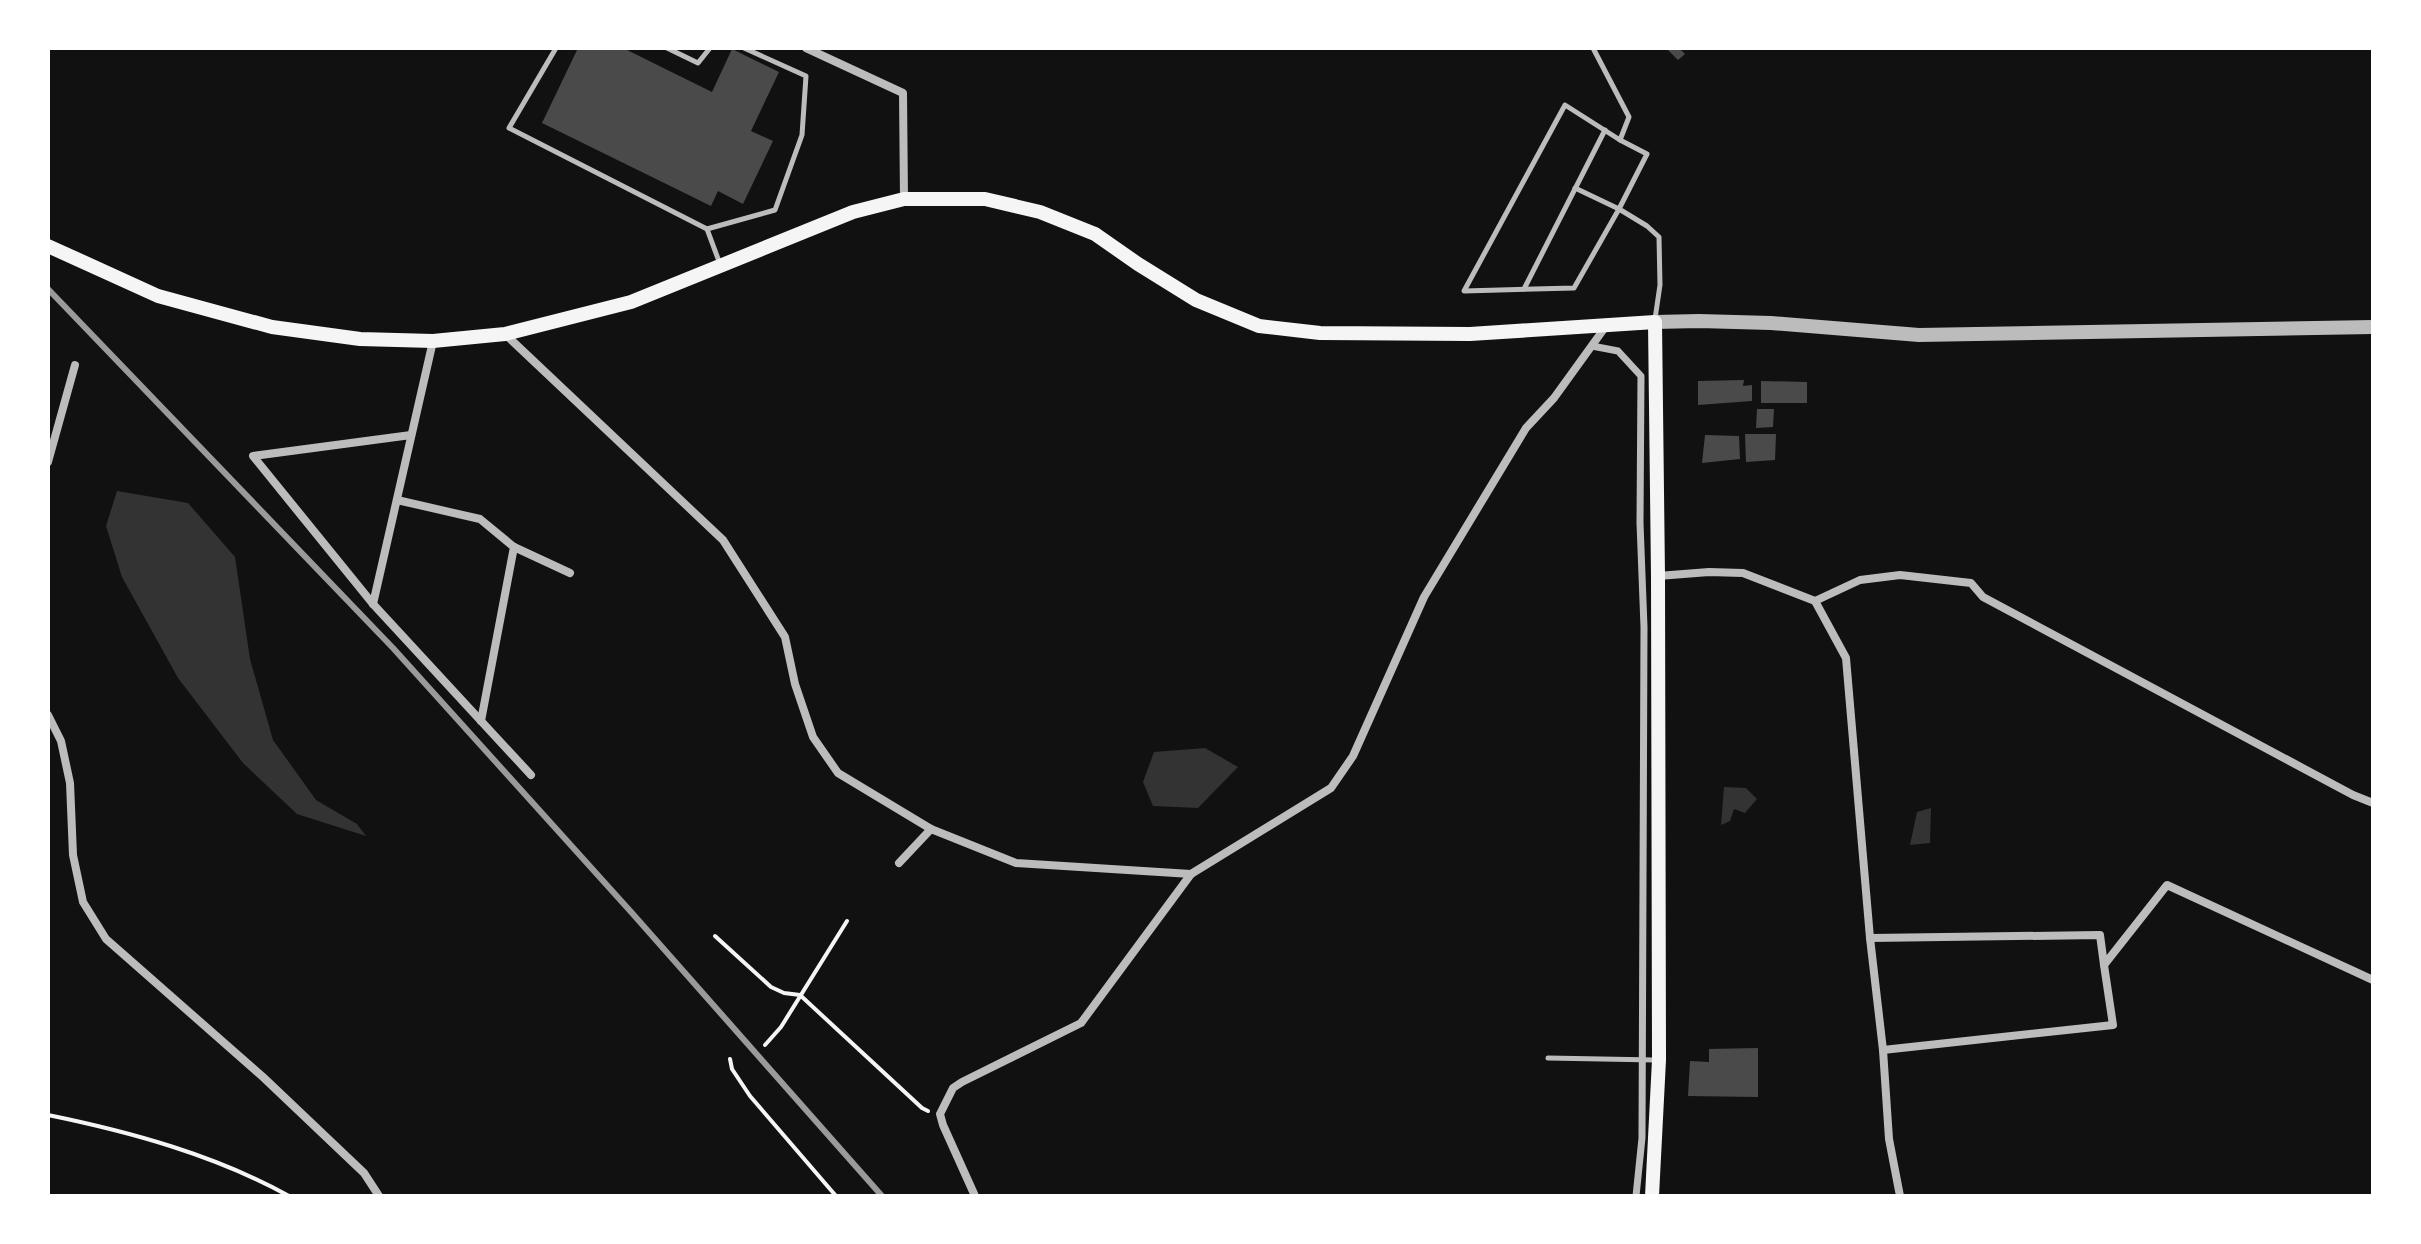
<svg xmlns="http://www.w3.org/2000/svg" width="2421" height="1244" font-family="'Golos Text',sans-serif">
<style>
.water{fill:#333}
.building{fill:#4a4a4a}
.lines{fill:none;stroke-linecap:round;stroke-linejoin:round}
.path{stroke:#f5f5f5;stroke-width:4}
.service{stroke:#bcbcbc;stroke-width:5}
.pedestrian{stroke:#bcbcbc;stroke-width:7}
.minor{stroke:#bcbcbc;stroke-width:8}
.tertiary{stroke:#bcbcbc;stroke-width:14}
.secondary{stroke:#f5f5f5;stroke-width:14}
.rail{stroke:#9a9a9a;stroke-width:6}
</style>
<rect width="100%" height="100%" fill="#111"/>
<g class="water">
<polygon points="117,491 188,503 235,557 250,659 273,740 316,800 357,824 366,836 297,814 243,763 178,678 122,577 106,526"/>
<polygon points="1205,748 1238,767 1198,808 1153,806 1143,782 1154,752"/>
<polygon points="1724,787 1746,788 1757,799 1745,813 1734,809 1730,821 1721,825"/>
<polygon points="1931,808 1930,843 1910,845 1917,812"/>
</g>
<g class="building">
<polygon points="578,48 623,48 712,92 732,49 779,72 751,131 773,141 743,204 718,191 711,206 542,123"/>
<polygon points="1666,48 1679,48 1685,54 1678,60"/>
<polygon points="1744,380 1743,386 1752,385 1752,401 1698,405 1698,381"/>
<polygon points="1761,381 1807,382 1807,403 1761,403"/>
<polygon points="1757,409 1774,409 1773,427 1756,428"/>
<polygon points="1745,434 1776,434 1775,460 1746,462"/>
<polygon points="1705,435 1739,436 1740,459 1702,463"/>
<polygon points="1758,1048 1758,1097 1688,1096 1690,1061 1709,1062 1709,1049"/>
</g>
<g class="lines">
<g class="path">
<polyline points="715,936 771,987 784,993 800,995 922,1108 928,1111"/>
<polyline points="765,1045 781,1027 847,921"/>
<polyline points="730,1059 732,1069 750,1096 836,1196"/>
<path d="M48,1115C131,1132 215,1155 289,1196"/>
</g>
<g class="service">
<polyline points="556,48 509,128 707,229 720,264"/>
<polyline points="667,48 698,63 710,48"/>
<polyline points="1593,48 1629,117 1620,140 1647,154 1619,209 1647,226 1659,237 1660,285 1655,319"/>
<polyline points="1575,188 1619,209 1574,288 1464,291 1565,105 1620,140"/>
<polyline points="707,229 775,210 802,135 806,76 744,48"/>
<polyline points="1524,289 1605,130"/>
<polyline points="1548,1058 1655,1060"/>
</g>
<polyline class="pedestrian" points="1592,346 1618,351 1641,376 1640,523 1644,627 1642,1138 1636,1196"/>
<g class="minor">
<polyline points="806,48 903,93 904,199"/>
<polyline points="506,335 723,540 785,637 795,684 813,737 838,773 931,829 1016,863 1191,874"/>
<polyline points="411,435 253,456 373,604 531,775"/>
<polyline points="48,462 75,365"/>
<polyline points="397,500 480,519 514,547 570,573"/>
<polyline points="1658,576 1709,572 1743,573 1815,601 1846,658 1870,938 1883,1050 1889,1139 1900,1196"/>
<polyline points="1815,601 1860,580 1900,575 1971,583 1983,597 2353,795 2373,803"/>
<polyline points="373,604 433,341"/>
<polyline points="48,715 61,741 70,783 73,855 83,902 106,939 263,1077 364,1173 379,1196"/>
<polyline points="481,721 514,547"/>
<polyline points="899,863 931,829"/>
<polyline points="1870,938 2100,935 2104,965 2167,885 2373,980"/>
<polyline points="1883,1050 2113,1025 2104,965"/>
<polyline points="975,1196 943,1125 940,1114 953,1088 962,1082 1081,1023 1191,874 1331,788 1353,756 1424,597 1526,428 1554,398 1606,326"/>
</g>
<polyline class="tertiary" points="1655,322 1699,321 1771,323 1919,335 2373,327"/>
<polyline class="secondary" points="48,246 158,296 272,327 360,339 433,341 505,334 631,302 853,212 904,199 985,199 1040,212 1095,234 1138,264 1196,300 1259,326 1320,333 1470,334 1655,322 1658,576 1659,1060 1652,1196"/>
<polyline class="rail" points="48,289 393,648 632,913 882,1196"/>
</g>
<rect width="2421" height="1244" fill="none" stroke="#ffffff" stroke-width="100"/>
</svg>
